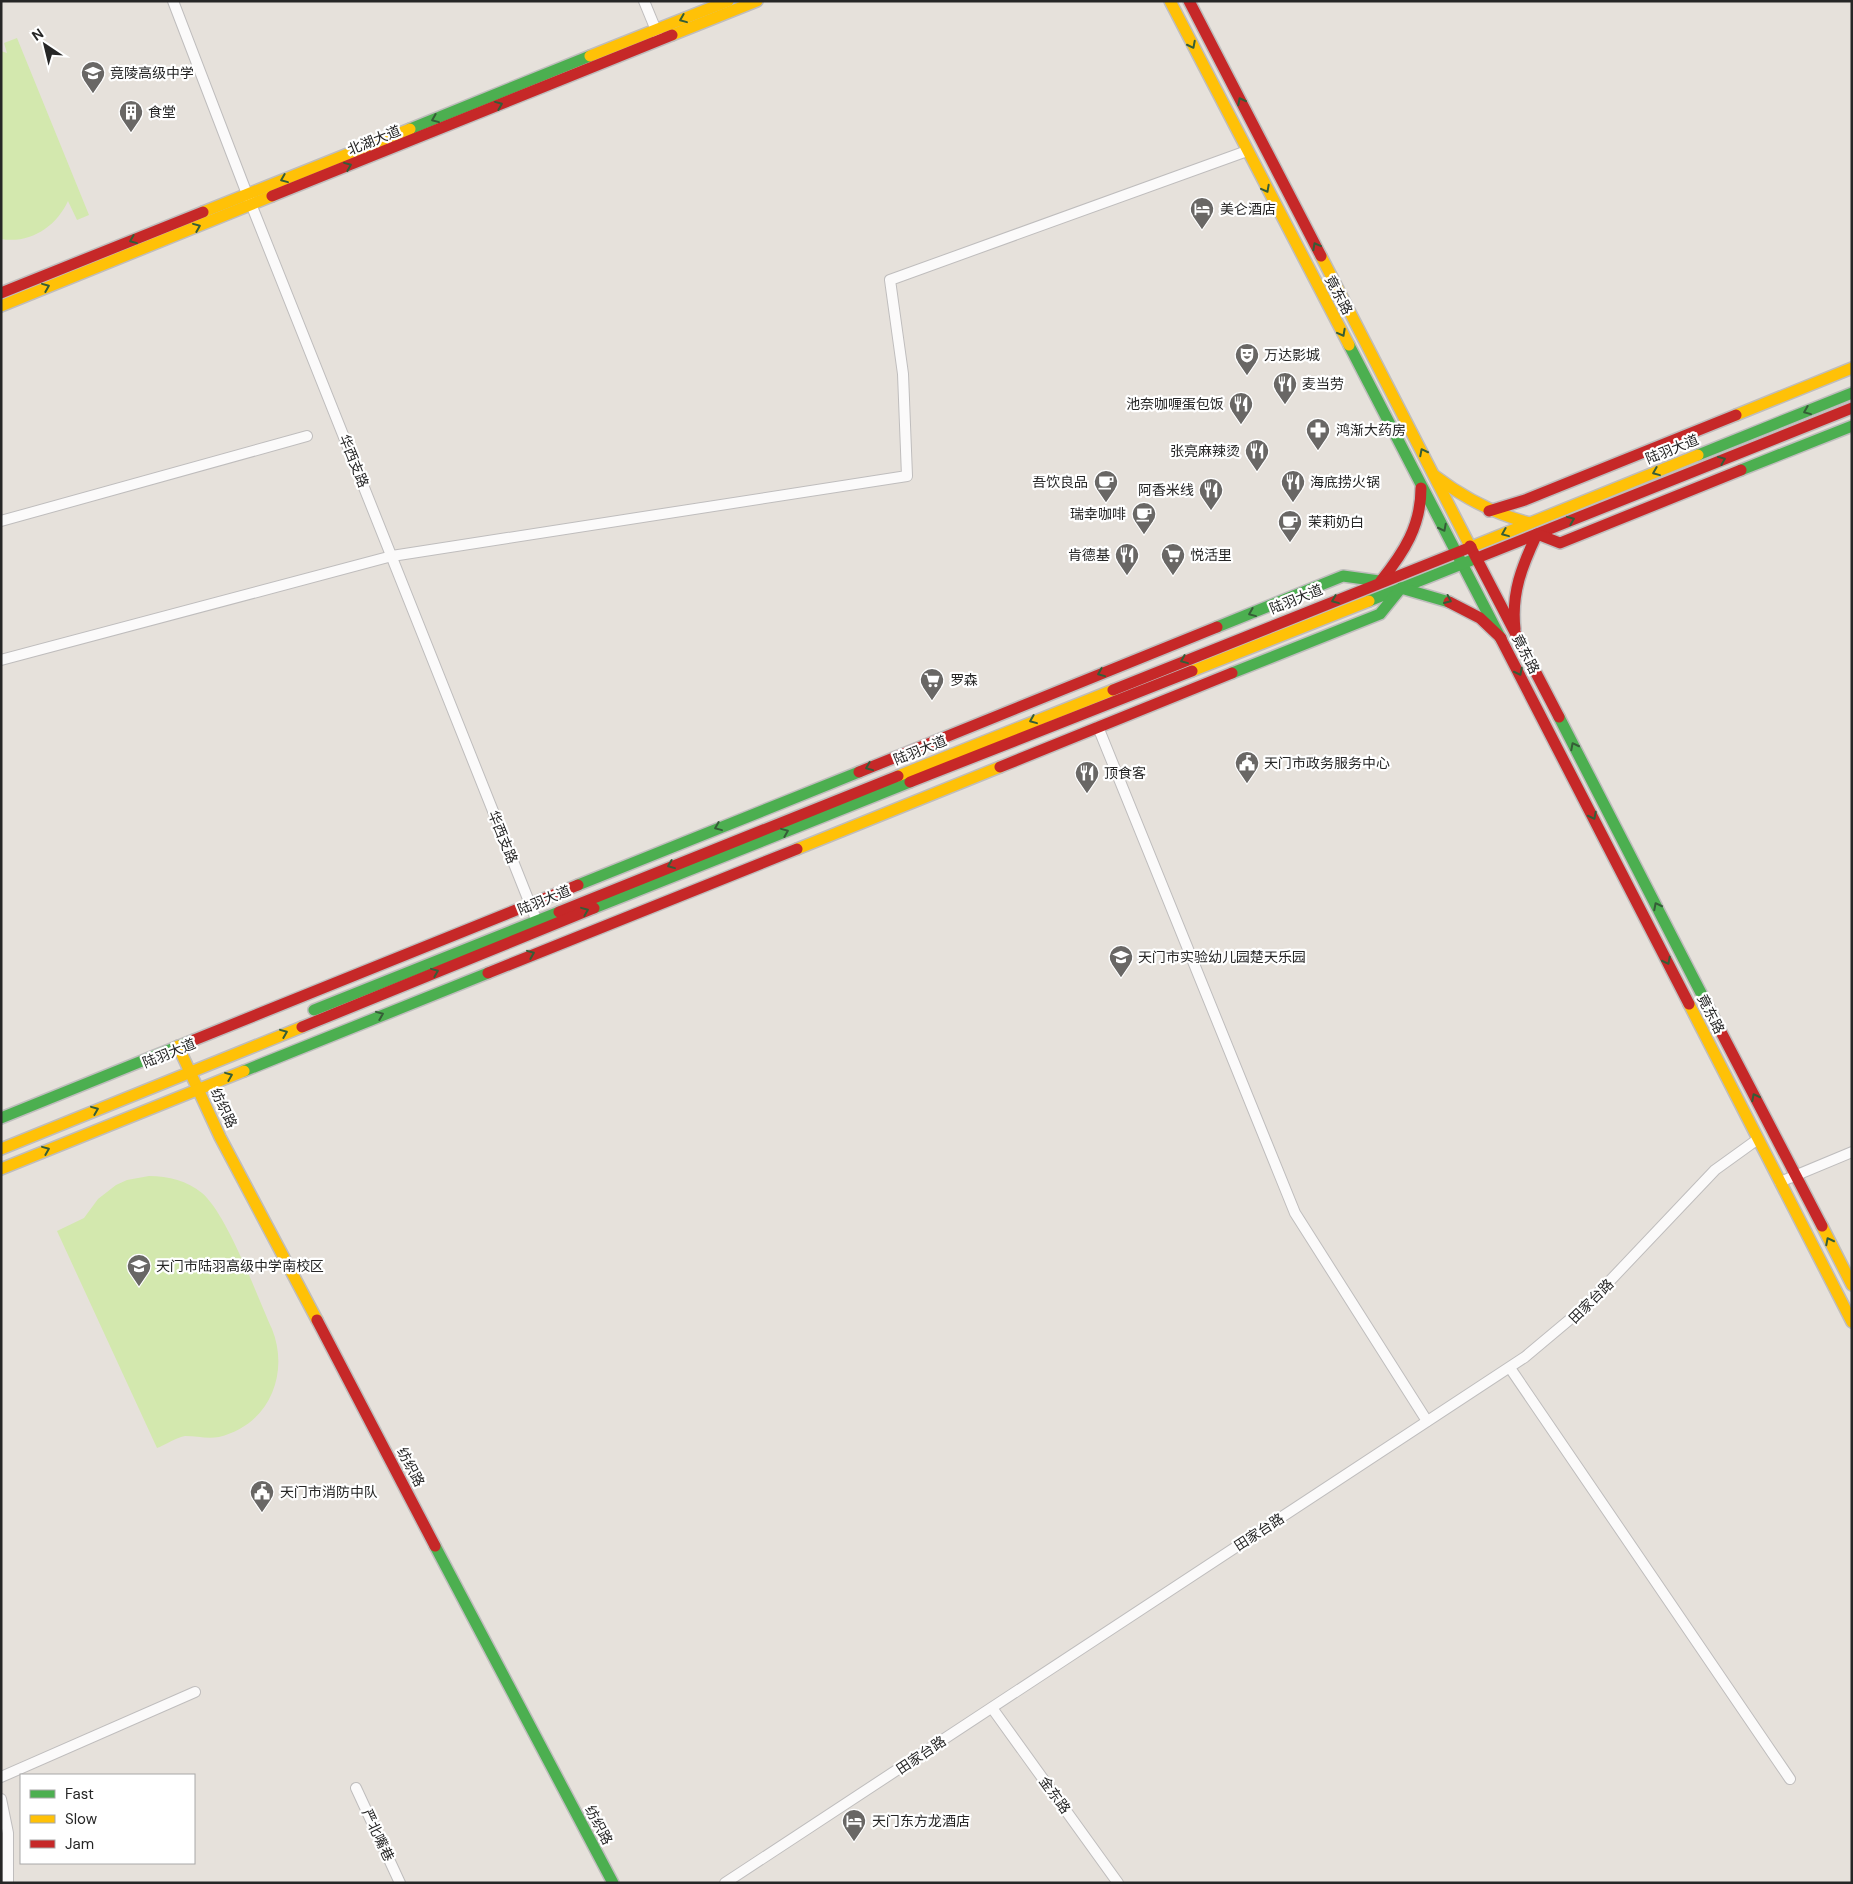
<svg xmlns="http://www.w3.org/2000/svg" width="1853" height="1884" font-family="'DM Sans','Noto Sans SC',sans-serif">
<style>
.pitch{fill:#d3e8ae}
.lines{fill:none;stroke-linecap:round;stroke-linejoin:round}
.street-casing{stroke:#bfbdbd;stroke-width:12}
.fast-casing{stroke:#bfbdbd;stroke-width:14}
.slow-casing{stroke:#bfbdbd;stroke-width:14}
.jam-casing{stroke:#bfbdbd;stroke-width:14}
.street{stroke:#fbfafa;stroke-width:10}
.fast{stroke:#4caf50;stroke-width:11}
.slow{stroke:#ffc107;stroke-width:11}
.jam{stroke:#c62828;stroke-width:11}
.oneway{stroke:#355d37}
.labels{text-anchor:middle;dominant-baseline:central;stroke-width:4.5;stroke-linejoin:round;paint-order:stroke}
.poi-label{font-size:14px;fill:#262626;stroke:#fff;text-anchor:start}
.street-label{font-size:14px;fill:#262626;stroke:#fff}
</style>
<rect width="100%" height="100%" fill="#e6e1db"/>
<g class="pitch">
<path d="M17,38L89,215L77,220L68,201C56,227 30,244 1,239V51L7,53L4,43Z"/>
<path d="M149,1176C169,1176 187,1181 202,1193C227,1214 257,1296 272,1329C290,1374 269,1425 219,1437C207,1439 197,1436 185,1436C177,1437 165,1445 157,1448L57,1231L84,1218L98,1199L116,1185L127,1180Z"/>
</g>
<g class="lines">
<g class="street-casing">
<g id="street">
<polyline points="173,1 247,194 536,919"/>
<polyline points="644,1 658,35"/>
<polyline points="1,521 307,436"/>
<polyline points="1,660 392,556 907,476 903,374 890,280 1247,151"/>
<polyline points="1098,727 1295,1213 1427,1421"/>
<polyline points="1780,1182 1852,1152"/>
<polyline points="1510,1368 1790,1779"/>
<polyline points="992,1708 1118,1883"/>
<polyline points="1,1777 195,1692"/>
<polyline points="356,1788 400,1883"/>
<polyline points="1,1799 8,1833 8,1883"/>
<polyline points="725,1883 1525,1357 1587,1305 1715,1170 1758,1139"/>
</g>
</g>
<g class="fast-casing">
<g id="fast">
<polyline points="410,129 590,56"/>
<polyline points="1349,345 1501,639"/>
<polyline points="1698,455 1852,393"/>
<polyline points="1741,470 1852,426"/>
<polyline points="1369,601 1477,558"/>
<polyline points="1217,627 1343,576 1379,581"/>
<polyline points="1232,673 1380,614 1401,588 1449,602"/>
<polyline points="1559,717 1719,1028"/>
<polyline points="578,885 859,772"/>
<polyline points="594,908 910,782"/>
<polyline points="314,1010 559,912"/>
<polyline points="244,1071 488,973"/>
<polyline points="1,1118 194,1040"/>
<polyline points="435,1546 613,1883"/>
</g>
</g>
<g class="slow-casing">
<g id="slow">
<polyline points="1170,1 1349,345"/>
<polyline points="672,35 757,1"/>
<polyline points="590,56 728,1"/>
<polyline points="203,212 410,129"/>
<polyline points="1321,256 1470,546"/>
<polyline points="1,306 272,196"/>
<polyline points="1736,415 1852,368"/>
<path d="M1435,476C1464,498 1494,514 1530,523"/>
<polyline points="1471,547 1698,455"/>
<polyline points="1192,671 1369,601"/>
<polyline points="898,776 1113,690"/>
<polyline points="797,849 1000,767"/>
<polyline points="1689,1004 1852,1322"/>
<polyline points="178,1046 220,1137 317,1320"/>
<polyline points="1,1149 302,1027"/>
<polyline points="1,1169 244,1071"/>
<polyline points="1822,1226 1852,1285"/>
</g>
</g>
<g class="jam-casing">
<g id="jam">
<polyline points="1189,1 1321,256"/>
<polyline points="272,196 672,35"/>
<polyline points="1,293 203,212"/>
<polyline points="1489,511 1525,500 1736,415"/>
<polyline points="1470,546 1559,717"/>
<polyline points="1477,558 1852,408"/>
<path d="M1381,581C1404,552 1421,526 1421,488"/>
<polyline points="1449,602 1480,618 1501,638"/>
<path d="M1515,629C1511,593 1522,566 1537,534L1560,543L1741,470"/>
<polyline points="1501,639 1689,1004"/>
<polyline points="1113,690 1471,547"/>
<polyline points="1000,767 1232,673"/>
<polyline points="859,772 1217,627"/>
<polyline points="910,782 1192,671"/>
<polyline points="559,912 898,776"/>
<polyline points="488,973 797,849"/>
<polyline points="302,1027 594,908"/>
<polyline points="1719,1028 1822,1226"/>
<polyline points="194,1040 578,885"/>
<polyline points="317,1320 435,1546"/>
</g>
</g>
<use href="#street" class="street"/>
<use href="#fast" class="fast"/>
<use href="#slow" class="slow"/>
<use href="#jam" class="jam"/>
</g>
<defs><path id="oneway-chevron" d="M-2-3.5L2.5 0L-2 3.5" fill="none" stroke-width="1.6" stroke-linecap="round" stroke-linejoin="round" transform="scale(1.25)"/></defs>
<g class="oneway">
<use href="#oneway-chevron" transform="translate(683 19) rotate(158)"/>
<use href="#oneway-chevron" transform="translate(1192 45) rotate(63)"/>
<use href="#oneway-chevron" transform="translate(1241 101) rotate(-117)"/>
<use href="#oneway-chevron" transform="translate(499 105) rotate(-22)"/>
<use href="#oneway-chevron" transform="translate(435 119) rotate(158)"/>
<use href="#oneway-chevron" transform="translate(348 166) rotate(-22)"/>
<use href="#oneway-chevron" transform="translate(284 179) rotate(158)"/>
<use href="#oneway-chevron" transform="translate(1266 189) rotate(62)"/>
<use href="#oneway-chevron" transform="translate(197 227) rotate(-22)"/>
<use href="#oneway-chevron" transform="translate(133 240) rotate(158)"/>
<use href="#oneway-chevron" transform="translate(1316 246) rotate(-118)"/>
<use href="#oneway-chevron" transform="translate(46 287) rotate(-22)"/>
<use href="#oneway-chevron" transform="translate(1342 333) rotate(62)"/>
<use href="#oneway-chevron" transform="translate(1807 411) rotate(158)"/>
<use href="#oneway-chevron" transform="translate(1423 452) rotate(-117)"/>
<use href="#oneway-chevron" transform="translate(1722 460) rotate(-22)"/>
<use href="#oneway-chevron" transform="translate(1656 472) rotate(158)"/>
<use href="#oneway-chevron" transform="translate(1571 520) rotate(-22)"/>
<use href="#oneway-chevron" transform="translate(1443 528) rotate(63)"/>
<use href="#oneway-chevron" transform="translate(1505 533) rotate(158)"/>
<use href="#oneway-chevron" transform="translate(1335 600) rotate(158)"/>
<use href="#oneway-chevron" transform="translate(1448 600) rotate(25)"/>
<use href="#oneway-chevron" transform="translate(1252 613) rotate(158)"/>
<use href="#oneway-chevron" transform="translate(1184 660) rotate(158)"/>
<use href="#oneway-chevron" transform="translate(1519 672) rotate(63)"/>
<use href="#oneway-chevron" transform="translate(1101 673) rotate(158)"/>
<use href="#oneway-chevron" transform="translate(1033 720) rotate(158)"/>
<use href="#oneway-chevron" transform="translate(1574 746) rotate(-117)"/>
<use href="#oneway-chevron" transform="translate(869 767) rotate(158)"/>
<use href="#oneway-chevron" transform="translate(1593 816) rotate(63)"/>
<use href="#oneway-chevron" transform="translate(718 827) rotate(158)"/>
<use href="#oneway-chevron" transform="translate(785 832) rotate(-22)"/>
<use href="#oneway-chevron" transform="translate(671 865) rotate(158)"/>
<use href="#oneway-chevron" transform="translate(1657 906) rotate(-117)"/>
<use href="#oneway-chevron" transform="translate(585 911) rotate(-22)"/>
<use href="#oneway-chevron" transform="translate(531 954) rotate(-22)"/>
<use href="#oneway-chevron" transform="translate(1667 961) rotate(63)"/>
<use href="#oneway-chevron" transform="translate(435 972) rotate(-22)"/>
<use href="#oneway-chevron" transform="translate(380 1015) rotate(-22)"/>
<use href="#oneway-chevron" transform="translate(284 1033) rotate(-22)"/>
<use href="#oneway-chevron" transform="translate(229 1076) rotate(-22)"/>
<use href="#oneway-chevron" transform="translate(1755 1097) rotate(-117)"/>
<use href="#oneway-chevron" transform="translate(95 1110) rotate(-22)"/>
<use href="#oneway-chevron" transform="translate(46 1150) rotate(-22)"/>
<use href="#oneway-chevron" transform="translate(1829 1241) rotate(-117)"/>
</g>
<defs>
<g id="school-pin" transform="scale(1.25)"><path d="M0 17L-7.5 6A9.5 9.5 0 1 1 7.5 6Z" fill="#696765" stroke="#fff"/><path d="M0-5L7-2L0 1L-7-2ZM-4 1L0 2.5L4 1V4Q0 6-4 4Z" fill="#fff"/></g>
<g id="building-pin" transform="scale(1.25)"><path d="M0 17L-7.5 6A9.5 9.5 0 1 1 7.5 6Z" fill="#696765" stroke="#fff"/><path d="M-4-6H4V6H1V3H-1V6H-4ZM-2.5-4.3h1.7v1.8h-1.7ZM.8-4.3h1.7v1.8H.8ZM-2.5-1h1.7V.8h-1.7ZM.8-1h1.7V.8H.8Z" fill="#fff"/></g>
<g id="hotel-pin" transform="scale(1.25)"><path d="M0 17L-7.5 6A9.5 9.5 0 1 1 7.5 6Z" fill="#696765" stroke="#fff"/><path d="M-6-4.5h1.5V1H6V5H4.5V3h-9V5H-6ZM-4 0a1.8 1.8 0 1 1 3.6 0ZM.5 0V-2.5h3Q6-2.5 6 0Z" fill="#fff"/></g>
<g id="theatre-pin" transform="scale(1.25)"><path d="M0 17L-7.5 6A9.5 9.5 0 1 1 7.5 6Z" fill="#696765" stroke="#fff"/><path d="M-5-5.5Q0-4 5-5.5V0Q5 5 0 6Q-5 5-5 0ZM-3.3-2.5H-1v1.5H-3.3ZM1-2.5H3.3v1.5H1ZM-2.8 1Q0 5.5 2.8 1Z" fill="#fff"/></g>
<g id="restaurant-pin" transform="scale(1.25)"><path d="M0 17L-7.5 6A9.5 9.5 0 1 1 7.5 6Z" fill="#696765" stroke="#fff"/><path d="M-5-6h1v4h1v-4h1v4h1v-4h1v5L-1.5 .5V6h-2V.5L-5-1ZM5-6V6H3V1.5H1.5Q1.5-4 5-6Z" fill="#fff"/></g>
<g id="pharmacy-pin" transform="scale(1.25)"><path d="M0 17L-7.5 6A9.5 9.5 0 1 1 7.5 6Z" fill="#696765" stroke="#fff"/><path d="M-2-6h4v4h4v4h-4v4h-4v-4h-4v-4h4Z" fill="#fff"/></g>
<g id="cafe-pin" transform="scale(1.25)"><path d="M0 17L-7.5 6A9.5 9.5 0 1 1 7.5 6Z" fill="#696765" stroke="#fff"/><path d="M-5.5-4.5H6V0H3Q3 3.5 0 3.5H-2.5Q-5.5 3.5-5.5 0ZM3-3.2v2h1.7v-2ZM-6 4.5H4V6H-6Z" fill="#fff"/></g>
<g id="supermarket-pin" transform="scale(1.25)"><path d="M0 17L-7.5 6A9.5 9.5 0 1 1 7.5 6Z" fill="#696765" stroke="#fff"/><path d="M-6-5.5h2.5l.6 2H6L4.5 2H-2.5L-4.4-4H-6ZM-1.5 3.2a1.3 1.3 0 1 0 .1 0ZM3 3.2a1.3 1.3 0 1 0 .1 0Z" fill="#fff"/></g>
<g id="civic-pin" transform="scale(1.25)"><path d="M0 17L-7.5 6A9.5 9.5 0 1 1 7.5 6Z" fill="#696765" stroke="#fff"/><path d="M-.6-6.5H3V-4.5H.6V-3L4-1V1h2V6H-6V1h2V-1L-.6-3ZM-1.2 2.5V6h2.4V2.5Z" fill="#fff"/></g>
</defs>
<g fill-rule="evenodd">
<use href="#school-pin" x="93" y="73"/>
<use href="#building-pin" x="131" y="112"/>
<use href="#hotel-pin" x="1202" y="209"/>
<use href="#theatre-pin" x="1247" y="355"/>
<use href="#restaurant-pin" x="1285" y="384"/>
<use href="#restaurant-pin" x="1241" y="404"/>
<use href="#pharmacy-pin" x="1318" y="430"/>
<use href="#restaurant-pin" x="1257" y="451"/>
<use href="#cafe-pin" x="1106" y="482"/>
<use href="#restaurant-pin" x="1293" y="482"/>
<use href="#restaurant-pin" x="1211" y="490"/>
<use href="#cafe-pin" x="1144" y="514"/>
<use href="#cafe-pin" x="1290" y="522"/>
<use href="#restaurant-pin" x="1127" y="555"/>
<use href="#supermarket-pin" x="1173" y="555"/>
<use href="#supermarket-pin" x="932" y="680"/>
<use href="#civic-pin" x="1247" y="763"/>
<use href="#restaurant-pin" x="1087" y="773"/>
<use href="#school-pin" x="1121" y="957"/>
<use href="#school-pin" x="139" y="1266"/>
<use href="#civic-pin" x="262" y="1492"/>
<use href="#hotel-pin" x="854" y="1821"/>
</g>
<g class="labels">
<g class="poi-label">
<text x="110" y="73">竟陵高级中学</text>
<text x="148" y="112">食堂</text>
<text x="1220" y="209">美仑酒店</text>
<text x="1264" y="355">万达影城</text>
<text x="1302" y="384">麦当劳</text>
<text x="1224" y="404" text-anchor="end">池奈咖喱蛋包饭</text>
<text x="1336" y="430">鸿渐大药房</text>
<text x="1240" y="451" text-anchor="end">张亮麻辣烫</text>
<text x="1088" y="482" text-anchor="end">吾饮良品</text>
<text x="1310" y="482">海底捞火锅</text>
<text x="1194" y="490" text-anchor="end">阿香米线</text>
<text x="1126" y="514" text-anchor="end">瑞幸咖啡</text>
<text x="1308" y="522">茉莉奶白</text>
<text x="1110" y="555" text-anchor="end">肯德基</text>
<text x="1190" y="555">悦活里</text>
<text x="950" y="680">罗森</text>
<text x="1264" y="763">天门市政务服务中心</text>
<text x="1104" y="773">顶食客</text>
<text x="1138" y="957">天门市实验幼儿园楚天乐园</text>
<text x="156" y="1266">天门市陆羽高级中学南校区</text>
<text x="280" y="1492">天门市消防中队</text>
<text x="872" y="1821">天门东方龙酒店</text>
</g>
<g class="street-label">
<text transform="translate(374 140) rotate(-22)">北湖大道</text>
<text transform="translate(1339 295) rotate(62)">竟东路</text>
<text transform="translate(1672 449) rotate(-22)">陆羽大道</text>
<text transform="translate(354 461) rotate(68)">华西支路</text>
<text transform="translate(1296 599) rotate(-22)">陆羽大道</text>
<text transform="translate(1526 654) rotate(63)">竟东路</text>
<text transform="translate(920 750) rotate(-22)">陆羽大道</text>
<text transform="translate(503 837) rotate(68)">华西支路</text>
<text transform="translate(544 900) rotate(-22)">陆羽大道</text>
<text transform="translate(1711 1014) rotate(63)">竟东路</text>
<text transform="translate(169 1053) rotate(-22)">陆羽大道</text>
<text transform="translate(224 1108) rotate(65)">纺织路</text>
<text transform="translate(1591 1301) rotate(-45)">田家台路</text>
<text transform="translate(411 1467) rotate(62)">纺织路</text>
<text transform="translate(1259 1532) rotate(-33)">田家台路</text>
<text transform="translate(921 1755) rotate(-34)">田家台路</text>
<text transform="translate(1055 1795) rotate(54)">金东路</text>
<text transform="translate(599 1825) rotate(62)">纺织路</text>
<text transform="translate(378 1835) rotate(65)">严北嘴巷</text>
</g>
</g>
<rect width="1853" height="1884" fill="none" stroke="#262626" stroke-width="5"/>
<rect x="20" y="1774" width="175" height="90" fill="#ffffff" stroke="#a8a8a8"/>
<rect x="30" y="1790" width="25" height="8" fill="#4caf50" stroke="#a8a8a8"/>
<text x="65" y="1799" font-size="15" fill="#262626">Fast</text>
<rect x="30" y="1815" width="25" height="8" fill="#ffc107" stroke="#a8a8a8"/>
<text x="65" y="1824" font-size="15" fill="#262626">Slow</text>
<rect x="30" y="1840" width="25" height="8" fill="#c62828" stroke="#a8a8a8"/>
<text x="65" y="1849" font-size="15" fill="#262626">Jam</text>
<g transform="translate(45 45) rotate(325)" stroke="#ffffff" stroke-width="4" paint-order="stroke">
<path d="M0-4L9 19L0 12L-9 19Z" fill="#262626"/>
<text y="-8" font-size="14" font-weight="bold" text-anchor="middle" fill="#262626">N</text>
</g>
</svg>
